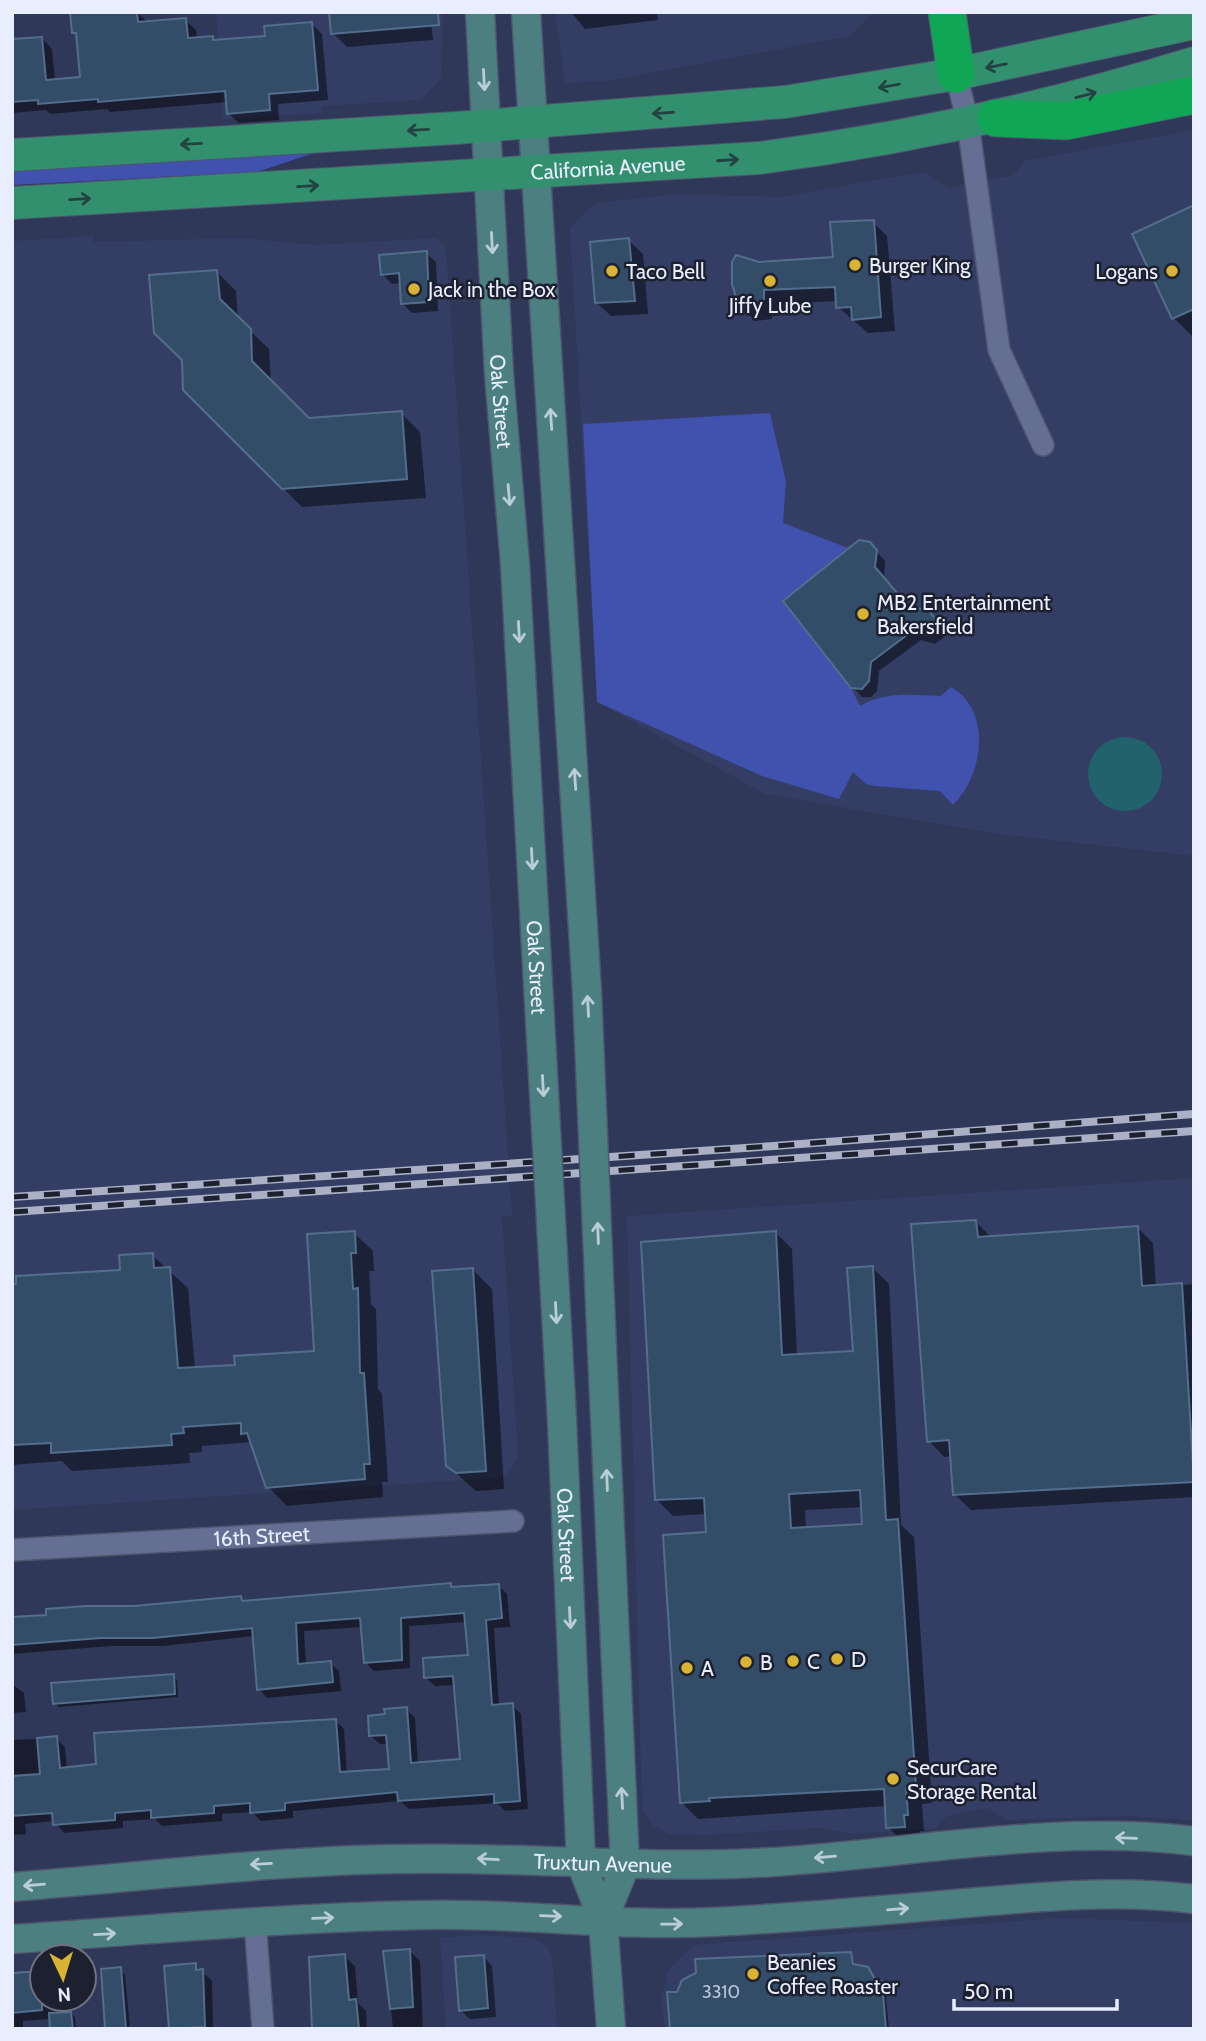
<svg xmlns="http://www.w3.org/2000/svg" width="1206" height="2041" font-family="Cabin,sans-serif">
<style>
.built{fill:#343e65}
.green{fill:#4051ae}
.water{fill:#21626d}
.shadow{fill:#0007;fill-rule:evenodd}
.building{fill:#334c68;stroke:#536e8c;stroke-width:2;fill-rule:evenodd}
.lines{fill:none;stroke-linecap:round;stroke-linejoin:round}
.minor-casing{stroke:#4e556e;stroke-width:24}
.secondary-casing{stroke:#4e556e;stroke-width:31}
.primary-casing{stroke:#4e556e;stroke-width:34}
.motorway-casing{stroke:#4e556e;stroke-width:39}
.minor{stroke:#656f93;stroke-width:21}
.secondary{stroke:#4c8080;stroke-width:28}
.primary{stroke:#33906e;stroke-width:32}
.motorway{stroke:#11a655;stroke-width:37}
.rail-casing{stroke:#aab1c6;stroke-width:8}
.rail{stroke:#1c202f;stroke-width:5;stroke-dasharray:16;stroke-linecap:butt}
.secondary-bridge-casing{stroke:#4e556e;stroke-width:31;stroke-linecap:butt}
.secondary-bridge{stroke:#4c8080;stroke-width:28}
.oneway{stroke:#234242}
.oneway2{stroke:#b9cdd8}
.poi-dot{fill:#d9b334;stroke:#1c202f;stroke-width:2.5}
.labels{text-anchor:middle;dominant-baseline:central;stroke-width:5;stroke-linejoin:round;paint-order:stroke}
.number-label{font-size:18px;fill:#bbc6d8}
.street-label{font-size:21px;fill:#e8eefe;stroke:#1c202f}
.poi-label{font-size:21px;fill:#e8eefe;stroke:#1c202f;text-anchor:start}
</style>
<rect width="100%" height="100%" fill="#2f3858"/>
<g class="built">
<polygon points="216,12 443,12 441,78 421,100 322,106 322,113 223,119"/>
<polygon points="555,12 874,12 851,36 606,81 565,83"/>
<polygon points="1194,130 1194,856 998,834 765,794 597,702 570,228 595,203 677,194 779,197 924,172 949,188 1014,175 1024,161"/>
<polygon points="93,236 93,242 242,238 316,245 436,238 446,247 512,1215 502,1216 518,1454 512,1469 505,1475 495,1478 12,1510 12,241"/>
<polygon points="1194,1178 1194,1820 1123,1816 1006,1820 988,1808 947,1816 935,1828 853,1834 817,1828 708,1835 668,1834 653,1825 642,1810 627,1216"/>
<polygon points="1060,1918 1194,1923 1194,2029 665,2029 661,1999 668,1971 694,1945"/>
<polygon points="478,1935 532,1938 545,1945 552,1956 557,2029 446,2029 440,1938"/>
</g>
<g class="green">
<polygon points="326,149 257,172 12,185 12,169"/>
<path d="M770,413L786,482L783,523L848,548L784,602L851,688L860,706C886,691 911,695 941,696L951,687C993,711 983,776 953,805L940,791L874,786L866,784L853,772L839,799L762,776L597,702L583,424Z"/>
</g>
<circle class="water" cx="1125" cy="774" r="37"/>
<g class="shadow">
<polygon points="111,12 137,12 147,22 185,20 196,30 197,39 212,38 216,41 267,37 312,24 322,34 328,100 278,104 279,120 239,123 228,113 227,102 110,112 107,109 50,114 46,110 12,113 12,41 42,38 52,49 55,81 82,78 79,37 74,33"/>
<polygon points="430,12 433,40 347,47 333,33"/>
<polygon points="571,12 657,12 658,20 585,29"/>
<polygon points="1194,207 1194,336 1193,337 1174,318"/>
<polygon points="873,222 887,236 895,331 868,333 838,307 838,301 777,304 778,315 772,316 772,319 755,321 741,306 759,263 835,259"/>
<polygon points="628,240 643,254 648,314 611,316 596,302"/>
<polygon points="426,253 436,262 438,311 412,313 403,304 401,283 392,284 382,274"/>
<polygon points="217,272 236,291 238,319 269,349 271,382 308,420 401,413 420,432 426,498 302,507 185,390"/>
<polygon points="869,543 885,561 884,578 910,608 927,611 944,629 943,638 935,644 921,640 879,671 877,691 871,697 862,697 853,687"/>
<polygon points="976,1222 992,1238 1138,1228 1153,1243 1156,1287 1194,1284 1194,1497 971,1510 955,1495 952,1456 944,1457 929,1441"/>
<path d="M775,1232L792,1249L797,1356L855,1352L873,1268L889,1284L901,1525L914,1537L932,1803L922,1804L924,1831H920V1843L905,1844L888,1827L886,1806L698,1819L681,1802L708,1534L707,1514L673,1516L657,1500ZM863,1507L864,1526L806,1529L805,1510Z"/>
<polygon points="354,1233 373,1251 374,1271 369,1271 371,1304 376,1309 378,1389 382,1394 388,1482 382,1482 383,1497 287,1506 268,1487 252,1442 202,1446 202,1452 189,1453 190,1463 72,1471 62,1461 12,1465 12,1287 122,1271 152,1255 188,1288 195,1369 237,1366 316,1353"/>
<polygon points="473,1270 492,1289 504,1489 476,1491 447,1465"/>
<polygon points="498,1585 507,1594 510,1627 494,1628 499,1706 512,1705 521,1714 528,1809 505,1811 497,1803 409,1809 400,1801 293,1811 293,1818 261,1821 252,1812 222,1814 222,1821 162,1826 155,1819 123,1821 123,1828 64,1833 54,1821 25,1824 26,1834 12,1835 12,1740 56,1738 65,1747 67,1769 98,1766 335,1720 344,1729 347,1774 391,1770 389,1744 380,1744 371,1736 387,1716 406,1709 415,1718 418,1765 461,1761 455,1685 435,1686 426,1678 470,1656 467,1622 409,1626 410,1668 374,1671 365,1662 362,1627 304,1631 306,1665 330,1663 339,1671 341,1691 267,1698 259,1689 254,1636 163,1646 111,1646 12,1654 12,1619 241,1598 246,1603"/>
<polygon points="173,1676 177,1680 178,1697 59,1707 55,1703"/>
<polygon points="12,1684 24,1693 26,1712 12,1713"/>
<polygon points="410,1951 420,1961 423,2029 393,2029 385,1953"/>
<polygon points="851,1954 856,1967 872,1974 877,1983 885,1987 889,2029 671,2029"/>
<polygon points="344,1956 355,1966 358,2003 366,2011 367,2029 314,2029"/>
<polygon points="483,1956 492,1966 496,2017 470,2019 460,2010"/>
<polygon points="195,1965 212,1981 213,2029 169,2029 166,1967"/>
<polygon points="120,1969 125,1975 130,2029 107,2029"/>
<polygon points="42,1973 42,1999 63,1999 65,2014 71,2013 75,2017 76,2029 52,2029 51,2019 23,2021 23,2029 12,2029 12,1975"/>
</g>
<g class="building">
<polygon points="70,12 137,12 138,22 186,18 188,38 213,36 213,40 265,36 264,26 312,22 318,90 269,94 270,110 227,114 225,91 98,102 98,99 38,104 38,100 12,102 12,39 42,37 46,80 80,77 76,33 72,33"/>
<polygon points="329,12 438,12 439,25 331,34"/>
<polygon points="1194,205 1194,309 1172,319 1132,234"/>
<polygon points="874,220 881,317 852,320 851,307 836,308 835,287 764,290 764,301 759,302 759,305 739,307 732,284 732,262 736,255 759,262 833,257 830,222"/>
<polygon points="629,238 635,301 595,303 590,242"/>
<polygon points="427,251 429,302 401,304 399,273 381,275 379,255"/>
<polygon points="217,270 220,299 251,329 252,361 309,418 402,411 407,479 282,489 183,390 182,360 154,333 149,275"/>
<polygon points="859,540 870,542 877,550 875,567 909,607 928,610 935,618 934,628 926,635 911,632 871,662 869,681 862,689 851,688 783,601"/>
<polygon points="976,1220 978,1237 1138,1226 1142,1286 1182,1283 1194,1482 953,1495 949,1440 927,1442 911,1224"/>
<polygon points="355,1231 356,1253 351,1253 353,1289 358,1288 360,1373 364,1373 370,1464 364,1464 365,1479 266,1488 247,1433 241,1434 241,1423 183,1427 184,1433 171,1434 172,1445 51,1453 51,1443 12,1445 12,1285 16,1284 16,1276 120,1270 119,1255 153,1253 154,1268 170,1267 178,1368 235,1365 234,1356 314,1351 307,1234"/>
<path d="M776,1231L782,1355L853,1351L847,1268L873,1266L886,1520L898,1519L916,1787L906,1788L908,1815H904L905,1827L886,1828L884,1789L709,1798L710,1801L680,1803L663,1535L706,1532L704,1498L655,1500L641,1242ZM860,1490L862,1524L791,1528L789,1494Z"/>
<polygon points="473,1268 486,1471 456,1473 446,1466 432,1271"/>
<polygon points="451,1583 451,1587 499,1584 502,1618 486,1620 492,1705 513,1703 520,1801 494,1803 494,1794 398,1801 397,1792 285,1803 285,1810 250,1813 250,1803 214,1806 214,1813 151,1818 151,1810 115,1813 115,1820 53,1825 52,1813 12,1816 12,1776 40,1774 37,1738 57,1736 60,1768 96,1764 94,1733 336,1719 340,1772 389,1769 386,1735 369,1736 368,1716 385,1714 384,1709 407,1707 411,1763 460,1759 453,1676 424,1678 423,1658 468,1655 464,1613 401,1618 402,1660 364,1663 360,1618 296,1623 298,1664 331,1661 333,1682 257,1690 252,1628 153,1638 101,1638 12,1645 12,1617 46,1615 46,1609 86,1606 134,1606 241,1596 242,1601"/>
<polygon points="174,1674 175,1694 53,1704 51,1683"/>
<polygon points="410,1949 413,2007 390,2009 383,1951"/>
<polygon points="851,1952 853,1964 868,1967 876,1981 882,1981 886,2029 670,2029 667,1992 677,1992 682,1980 696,1973 695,1959"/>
<polygon points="345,1954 349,2000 356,1999 359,2029 312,2029 309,1957"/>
<polygon points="484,1955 488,2008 459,2011 455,1957"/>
<polygon points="196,1963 196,1970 203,1969 205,2027 169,2029 164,1966"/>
<polygon points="121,1967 126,2029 105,2029 101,1969"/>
<polygon points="42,1971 42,2010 12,2013 12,1973"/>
<polygon points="71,2012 73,2029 50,2029 49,2013"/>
</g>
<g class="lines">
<g class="minor-casing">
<g id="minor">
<polyline points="956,74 968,123 999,350 1043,445"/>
<path id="s1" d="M12,1550L513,1521"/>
<polyline points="255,1921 263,2029"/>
</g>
</g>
<g class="secondary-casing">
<g id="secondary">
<path id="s2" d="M480,12L499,374L515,564"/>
<polyline points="526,12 560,561"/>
<polyline points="602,1350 625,1866 603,1920"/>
<path id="s3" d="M562,1421L581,1863L603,1920L611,2029"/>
<path id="s4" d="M12,1887C141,1877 269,1861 398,1859C517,1856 635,1869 755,1863C900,1856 1048,1823 1194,1841"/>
<path d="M12,1939C151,1930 289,1917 428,1915C523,1913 618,1927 713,1922C794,1918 875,1911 956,1904C1035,1897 1115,1889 1194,1899"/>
</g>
</g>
<g class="primary-casing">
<g id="primary">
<polyline points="12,155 456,128 785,102 956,74 1194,23"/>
<path id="s5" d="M12,203L759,158C907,139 1051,107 1194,63"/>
</g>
</g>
<g class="motorway-casing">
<g id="motorway">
<polyline points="947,12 956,74"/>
<polyline points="996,118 1066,121 1194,95"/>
</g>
</g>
<use href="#minor" class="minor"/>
<use href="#secondary" class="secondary"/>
<use href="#primary" class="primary"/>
<use href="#motorway" class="motorway"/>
<g class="rail-casing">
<g id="rail">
<polyline points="12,1197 774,1146 1194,1114"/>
<polyline points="12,1212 1194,1131"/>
</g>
</g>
<use href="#rail" class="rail"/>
<g class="secondary-bridge-casing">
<g id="secondary-bridge">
<polyline points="560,561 587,992 602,1350"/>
<path id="s6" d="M515,564L562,1421"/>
</g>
</g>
<use href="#secondary-bridge" class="secondary-bridge"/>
</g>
<defs><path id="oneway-shaft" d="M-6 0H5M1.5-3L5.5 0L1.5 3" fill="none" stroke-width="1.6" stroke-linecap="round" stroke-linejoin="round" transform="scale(1.75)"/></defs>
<g class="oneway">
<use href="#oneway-shaft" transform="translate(996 66) rotate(169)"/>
<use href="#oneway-shaft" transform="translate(889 86) rotate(170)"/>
<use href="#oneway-shaft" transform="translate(1086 95) rotate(-15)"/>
<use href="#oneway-shaft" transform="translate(663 113) rotate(176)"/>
<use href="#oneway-shaft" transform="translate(418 130) rotate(177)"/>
<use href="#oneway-shaft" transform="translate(191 144) rotate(177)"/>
<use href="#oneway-shaft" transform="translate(728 160) rotate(-4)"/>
<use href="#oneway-shaft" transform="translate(308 186) rotate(-3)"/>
<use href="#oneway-shaft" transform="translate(80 199) rotate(-3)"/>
</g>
<g class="oneway2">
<use href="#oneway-shaft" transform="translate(484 80) rotate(87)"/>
<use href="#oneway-shaft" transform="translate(492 243) rotate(87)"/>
<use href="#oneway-shaft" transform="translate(551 419) rotate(-94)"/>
<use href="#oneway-shaft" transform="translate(509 495) rotate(85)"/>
<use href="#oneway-shaft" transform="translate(519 632) rotate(87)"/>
<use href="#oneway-shaft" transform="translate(575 779) rotate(-94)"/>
<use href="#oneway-shaft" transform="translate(532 859) rotate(87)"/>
<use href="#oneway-shaft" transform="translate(588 1006) rotate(-93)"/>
<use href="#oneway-shaft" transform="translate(543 1086) rotate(87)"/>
<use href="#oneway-shaft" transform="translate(598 1233) rotate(-92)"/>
<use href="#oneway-shaft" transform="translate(556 1313) rotate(87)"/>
<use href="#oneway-shaft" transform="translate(607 1480) rotate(-92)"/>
<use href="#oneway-shaft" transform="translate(570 1618) rotate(87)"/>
<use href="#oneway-shaft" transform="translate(622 1798) rotate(-93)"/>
<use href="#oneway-shaft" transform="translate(1126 1838) rotate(-178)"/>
<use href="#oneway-shaft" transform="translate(825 1857) rotate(175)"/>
<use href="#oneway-shaft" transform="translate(488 1859) rotate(-177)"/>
<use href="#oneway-shaft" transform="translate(261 1864) rotate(177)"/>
<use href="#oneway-shaft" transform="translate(34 1885) rotate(175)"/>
<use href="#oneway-shaft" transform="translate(898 1909) rotate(-5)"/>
<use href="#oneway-shaft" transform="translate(551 1916) rotate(2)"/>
<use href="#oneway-shaft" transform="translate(323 1918) rotate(-2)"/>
<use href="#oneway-shaft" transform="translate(672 1924) rotate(-1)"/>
<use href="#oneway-shaft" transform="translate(105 1934) rotate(-3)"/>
</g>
<g class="poi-dot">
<circle cx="855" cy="265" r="7"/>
<circle cx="612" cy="271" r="7"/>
<circle cx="1172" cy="271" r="7"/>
<circle cx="770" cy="281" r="7"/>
<circle cx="414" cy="289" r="7"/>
<circle cx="863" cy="614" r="7"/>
<circle cx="837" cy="1659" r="7"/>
<circle cx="793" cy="1661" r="7"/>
<circle cx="746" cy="1662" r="7"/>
<circle cx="687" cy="1668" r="7"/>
<circle cx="893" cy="1779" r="7"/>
<circle cx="753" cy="1974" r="7"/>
</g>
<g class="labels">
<g class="number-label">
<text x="721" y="1992">3310</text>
</g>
<g class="street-label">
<text stroke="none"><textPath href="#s5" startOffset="597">California Avenue</textPath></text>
<text stroke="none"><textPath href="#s2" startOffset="390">Oak Street</textPath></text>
<text stroke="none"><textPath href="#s6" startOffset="404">Oak Street</textPath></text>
<text stroke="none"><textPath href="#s1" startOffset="250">16th Street</textPath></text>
<text stroke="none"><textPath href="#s3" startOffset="114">Oak Street</textPath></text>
<text stroke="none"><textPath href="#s4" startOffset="592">Truxtun Avenue</textPath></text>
</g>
<g class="poi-label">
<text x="869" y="265">Burger King</text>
<text x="626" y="271">Taco Bell</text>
<text x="1158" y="271" text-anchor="end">Logans</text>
<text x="428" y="289">Jack in the Box</text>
<text x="770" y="305" text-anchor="middle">Jiffy Lube</text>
<text x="877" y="602">MB2 Entertainment<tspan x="877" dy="24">Bakersfield</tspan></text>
<text x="851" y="1659">D</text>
<text x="807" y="1661">C</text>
<text x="760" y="1662">B</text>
<text x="701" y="1668">A</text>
<text x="907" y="1767">SecurCare<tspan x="907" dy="24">Storage Rental</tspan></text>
<text x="767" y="1962">Beanies<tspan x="767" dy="24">Coffee Roaster</tspan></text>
</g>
</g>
<rect width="1206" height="2041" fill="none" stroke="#e8eefe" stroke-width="28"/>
<g transform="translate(63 1978) rotate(176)"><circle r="33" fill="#1c202f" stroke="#6e7282" stroke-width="2"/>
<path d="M0-5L12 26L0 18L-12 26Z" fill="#d9b334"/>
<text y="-10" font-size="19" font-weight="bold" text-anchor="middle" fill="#e8eefe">N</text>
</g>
<path d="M954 1999v10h163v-10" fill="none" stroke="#e8eefe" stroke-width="3.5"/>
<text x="964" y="1999" font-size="21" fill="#e8eefe" stroke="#1c202f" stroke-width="5" paint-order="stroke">50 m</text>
</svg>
